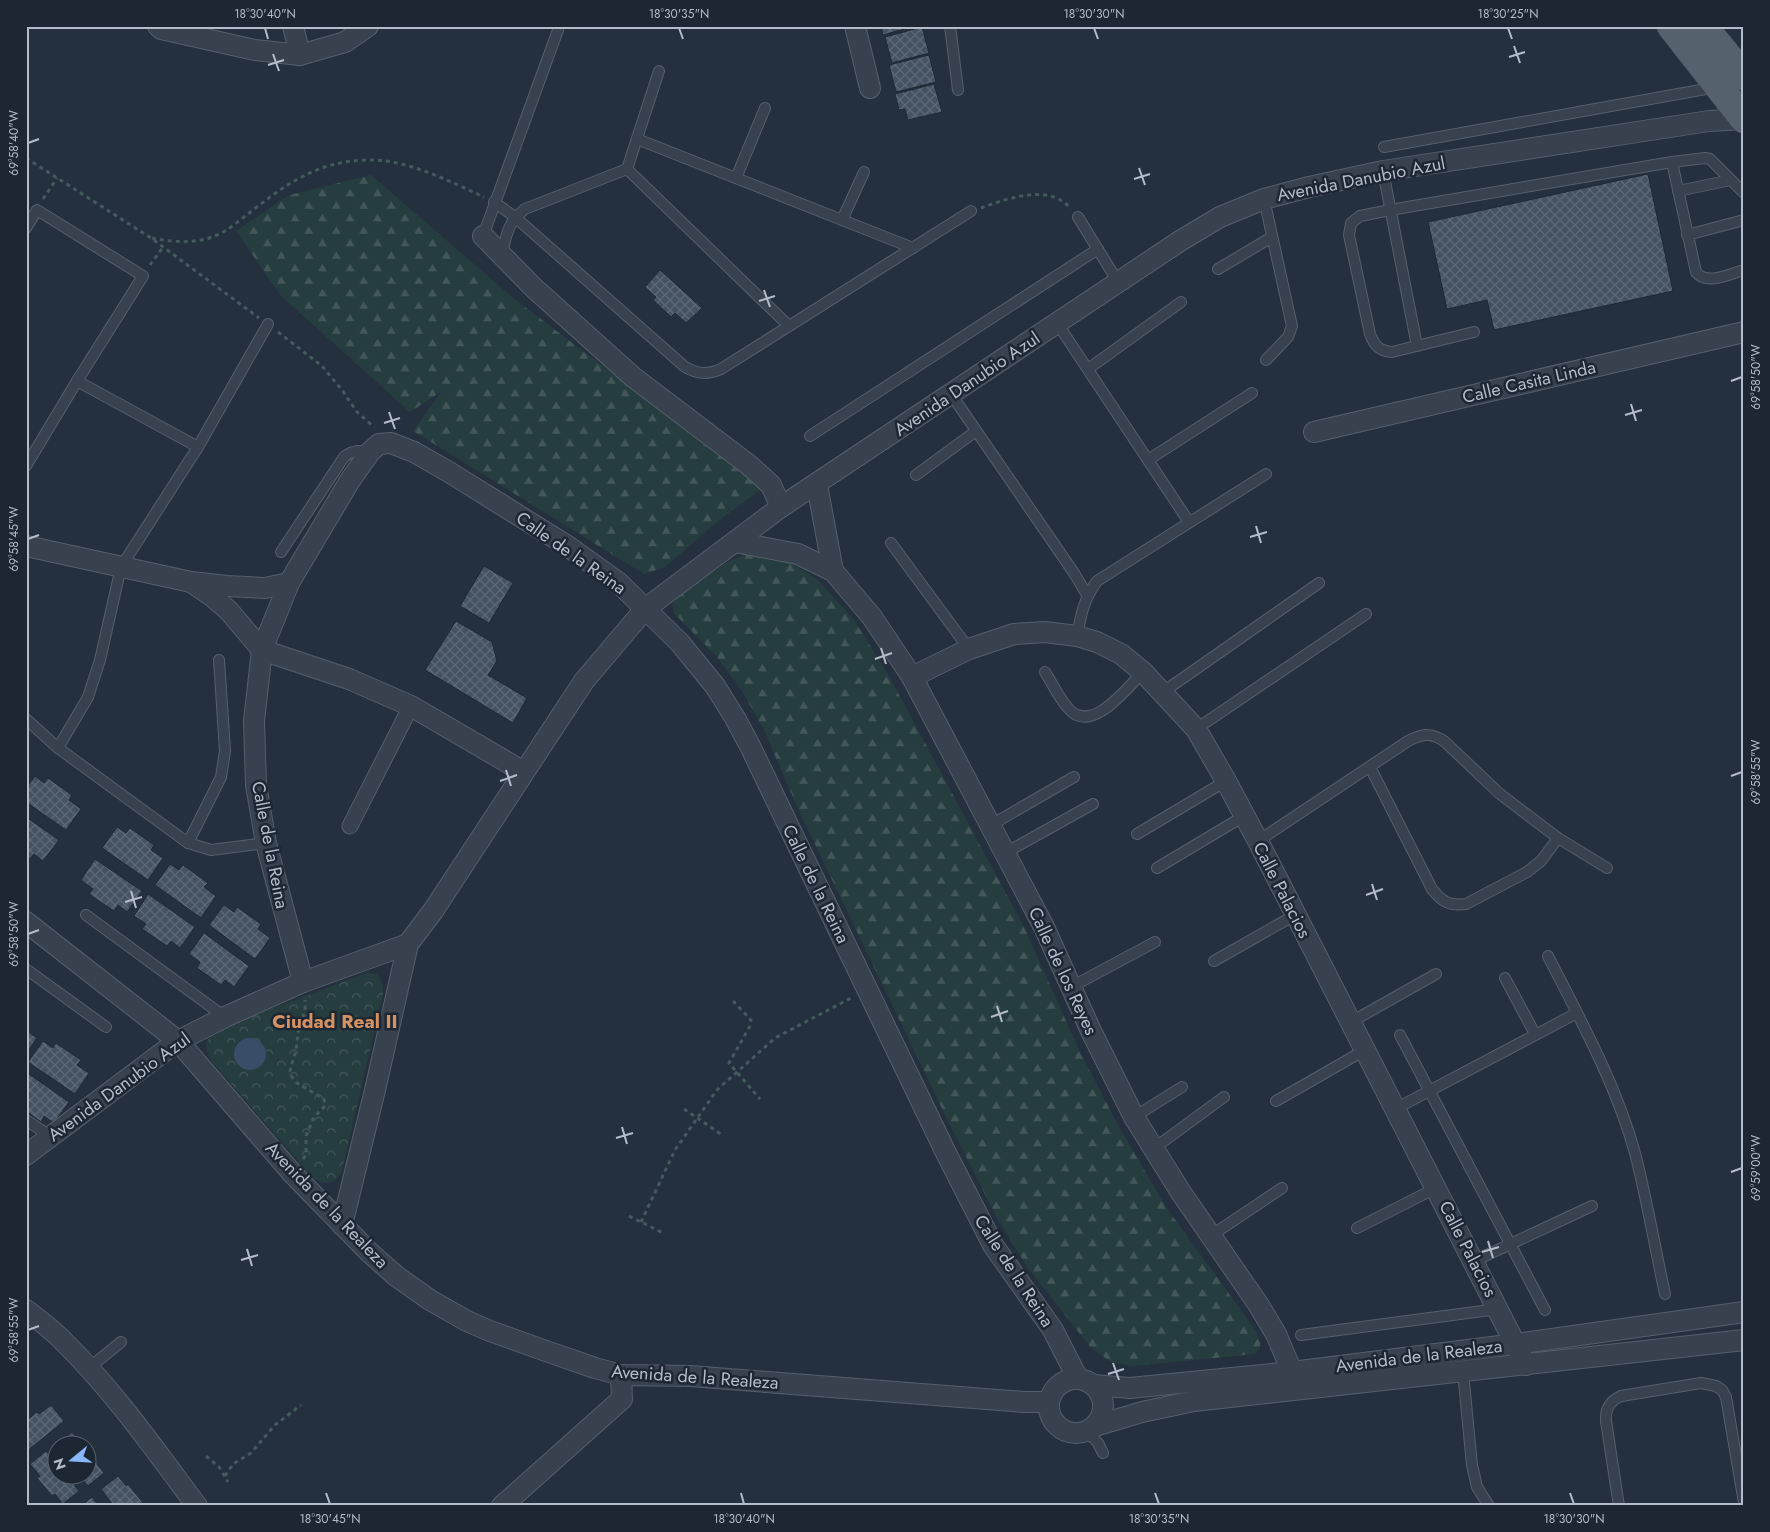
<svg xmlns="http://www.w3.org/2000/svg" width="1770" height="1532" font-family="Jost,sans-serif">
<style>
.forest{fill:url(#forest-firs)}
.park{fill:url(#park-crowns)}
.water{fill:#394d68}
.building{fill:url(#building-cross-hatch);stroke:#1f2935}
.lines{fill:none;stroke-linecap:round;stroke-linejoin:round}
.service-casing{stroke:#565f6c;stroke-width:12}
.pedestrian-casing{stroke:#565f6c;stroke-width:17}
.minor-casing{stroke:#565f6c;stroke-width:22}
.primary-casing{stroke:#414b57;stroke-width:29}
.path{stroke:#445a5c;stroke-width:3;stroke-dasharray:4 4;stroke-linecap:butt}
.service{stroke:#38424e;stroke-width:10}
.pedestrian{stroke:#38424e;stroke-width:15}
.minor{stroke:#38424e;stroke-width:20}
.primary{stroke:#56616e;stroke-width:28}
.ticks{fill:none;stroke:#b4bcc9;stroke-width:2}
.labels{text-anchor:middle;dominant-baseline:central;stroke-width:5;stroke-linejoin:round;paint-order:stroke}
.street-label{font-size:18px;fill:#b4bcc9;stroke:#1d2733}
.neighbourhood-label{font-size:19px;font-weight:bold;fill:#d69262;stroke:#1d2733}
.neatline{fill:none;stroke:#b4bcc9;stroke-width:2}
.ticks-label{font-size:12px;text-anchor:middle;fill:#b4bcc9}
</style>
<defs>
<pattern id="forest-firs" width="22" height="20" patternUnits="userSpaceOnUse" patternTransform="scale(1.25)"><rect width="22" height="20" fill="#263d3f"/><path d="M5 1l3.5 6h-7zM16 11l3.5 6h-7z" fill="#435759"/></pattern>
<pattern id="park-crowns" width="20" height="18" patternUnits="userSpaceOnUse" patternTransform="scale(1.25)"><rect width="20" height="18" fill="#263d3f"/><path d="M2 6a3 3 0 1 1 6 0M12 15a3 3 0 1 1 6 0" fill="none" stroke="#435759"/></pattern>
<pattern id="building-cross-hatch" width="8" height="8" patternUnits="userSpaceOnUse" patternTransform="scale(1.25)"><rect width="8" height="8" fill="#455262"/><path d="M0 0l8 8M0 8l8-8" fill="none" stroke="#5d6977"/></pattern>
</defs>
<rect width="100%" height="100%" fill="#24303e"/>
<g class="forest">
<polygon points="371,175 512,297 763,488 718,521 665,567 644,574 413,431 442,391 410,412 281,296 236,231 289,195"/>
<polygon points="759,552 780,557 816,578 854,620 889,676 1024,927 1079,1050 1119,1127 1166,1207 1256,1331 1260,1342 1260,1348 1255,1354 1133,1366 1111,1362 1091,1348 1028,1268 998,1220 945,1115 800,813 763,728 742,691 716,656 674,613 672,605 678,596 728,562 744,554"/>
</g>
<path class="park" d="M367,973L376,974C382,980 383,985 383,994L342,1170C336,1185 326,1186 313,1178L213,1063C203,1046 204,1040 220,1028Z"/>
<circle class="water" cx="250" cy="1054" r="16"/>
<g class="building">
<polygon points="881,26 915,26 883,35"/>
<polygon points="922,27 929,53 892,63 885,37"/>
<polygon points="929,55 936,82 896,92 889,65"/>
<polygon points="934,84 942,112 908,120 905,109 899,110 895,94"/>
<polygon points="1648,174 1673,291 1494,330 1487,300 1447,309 1428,222"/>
<polygon points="660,270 702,308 686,323 675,313 671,317 653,300 656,297 645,287"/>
<polygon points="484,566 513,583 489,623 460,606"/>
<polygon points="456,621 492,642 497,661 488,675 527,698 513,723 425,670"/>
<polygon points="35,776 44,783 48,778 72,795 69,800 81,809 66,830 26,802 26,788"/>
<polygon points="26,817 59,840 43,861 34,854 30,859 26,856"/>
<polygon points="117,827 126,833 130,828 154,845 151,850 163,858 148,880 102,848"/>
<polygon points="95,859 142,891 127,912 118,905 114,911 89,894 93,889 81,880"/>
<polygon points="170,864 179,870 183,865 208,883 204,887 216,896 201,918 155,885"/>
<polygon points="148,894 195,927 180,948 171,941 167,946 142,929 146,924 134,916"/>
<polygon points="224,905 234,912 237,907 261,924 258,929 270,938 255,959 209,925"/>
<polygon points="204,933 249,966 234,987 225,980 221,985 197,968 200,962 189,954"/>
<polygon points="26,1030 37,1038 26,1054"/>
<polygon points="43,1041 53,1048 56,1043 81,1060 77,1065 89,1073 75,1094 28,1062"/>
<polygon points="26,1072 69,1102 54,1123 44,1116 41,1122 26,1111"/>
<polygon points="51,1405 64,1421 26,1452 26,1421 37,1412 39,1414"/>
<polygon points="72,1432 80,1442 82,1440 85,1444 58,1444 58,1448 55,1446"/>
<polygon points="88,1447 97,1459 95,1461 104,1473 88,1486 78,1474 88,1474"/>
<polygon points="46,1451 58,1465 58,1474 66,1474 79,1491 63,1504 55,1494 52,1496 37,1478 40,1476 30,1464"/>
<polygon points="118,1476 126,1486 128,1484 143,1503 141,1505 142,1506 114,1506 101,1489"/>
<polygon points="92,1497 99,1506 81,1506"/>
</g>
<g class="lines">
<g class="service-casing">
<g id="service">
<polyline points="950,26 958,90"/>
<polyline points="637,139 913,248"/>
<polyline points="1384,147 1717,87"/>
<path d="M1672,162L1696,272C1707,286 1729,274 1744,270"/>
<polyline points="627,169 789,326"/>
<polyline points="627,169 659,71"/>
<polyline points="1383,171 1417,346"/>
<polyline points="736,178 765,108"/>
<polyline points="1678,191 1731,180"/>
<polyline points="1264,199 1292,326 1288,337 1266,360"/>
<path d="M494,202L515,217L685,367C698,374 707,375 721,369L971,211"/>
<polyline points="1078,217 1118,282"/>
<polyline points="842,220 864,172"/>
<polyline points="26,228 37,210 143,276 77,381 26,466"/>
<polyline points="1687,235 1744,220"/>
<polyline points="483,236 558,30"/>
<path d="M501,256C507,234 507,223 525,209L627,169"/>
<polyline points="1218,269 1272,237"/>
<polyline points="1057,323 1189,522"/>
<path d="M1474,332L1392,352C1379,351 1374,345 1370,334L1349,235L1351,223L1360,216L1390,210L1672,162L1705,158L1710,159L1744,193"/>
<polyline points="1088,369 1181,302"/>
<polyline points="77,381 198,447"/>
<polyline points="951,394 1074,573 1087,595"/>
<polyline points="810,436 1098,249"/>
<polyline points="1148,460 1252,393"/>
<polyline points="916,475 976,431"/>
<polyline points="891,543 969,649"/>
<path d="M281,552L344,457C353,450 359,450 370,452"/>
<path d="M1077,636C1081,614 1084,599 1097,581L1266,474"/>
<path d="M1045,672C1052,683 1059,698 1068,708C1091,736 1127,688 1143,672"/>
<polyline points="1163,692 1319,583"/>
<polyline points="26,719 58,748 188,843 211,850 266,843"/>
<polyline points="1196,729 1366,614"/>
<polyline points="58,748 88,697 100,660 121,567 198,447 268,324"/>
<path d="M1370,767L1432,889C1442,902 1449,906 1466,904L1527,872L1541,861L1558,838"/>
<polyline points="991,825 1074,777"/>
<polyline points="1137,834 1226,781"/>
<path d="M1258,841L1408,741C1422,734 1430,732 1444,741L1500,794L1558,838L1607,868"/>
<polyline points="188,843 221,777 225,751 219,660"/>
<polyline points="1005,853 1093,804"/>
<polyline points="1157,868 1244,816"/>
<polyline points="86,915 225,1017"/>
<path d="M1548,956C1580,1019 1616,1084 1635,1153C1647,1200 1655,1248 1665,1294"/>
<polyline points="1214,961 1295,915"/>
<polyline points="26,969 106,1027"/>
<polyline points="1505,978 1535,1034"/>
<polyline points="1071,987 1155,942"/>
<polyline points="1351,1022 1436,974"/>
<polyline points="1400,1035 1545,1310"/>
<polyline points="1276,1101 1365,1050"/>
<polyline points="1395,1109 1577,1013"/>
<polyline points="1134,1117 1182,1087"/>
<polyline points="26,1120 50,1136"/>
<polyline points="1153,1149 1224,1097"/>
<polyline points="1357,1228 1436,1188"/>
<polyline points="1212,1235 1282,1188"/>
<polyline points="1474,1261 1592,1206"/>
<polyline points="1301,1335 1498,1309"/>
<polyline points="89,1368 121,1342"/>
<polyline points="1463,1372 1472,1465 1477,1487 1489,1506"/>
<polyline points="1088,1432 1098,1443 1103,1453"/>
<path d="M1619,1506L1606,1421C1605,1408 1610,1401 1621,1396L1701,1383L1716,1386L1722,1390L1726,1397L1744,1503"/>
</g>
</g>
<g class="pedestrian-casing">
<polyline id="pedestrian" points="350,826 411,706"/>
</g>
<g class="minor-casing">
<g id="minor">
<polyline points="158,26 161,29 255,50 300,55 345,42 368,26"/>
<polyline points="293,26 300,55"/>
<polyline points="855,26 870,88"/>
<polyline points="483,236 534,288 633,377 749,465 771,485 781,507"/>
<polyline points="1314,432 1744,332"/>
<polyline points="817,485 833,571"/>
<polyline points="735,542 798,554 833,571 872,617 912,677 1044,927 1091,1031 1134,1117 1180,1191 1258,1304 1276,1334 1292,1372"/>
<polyline points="26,546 191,582 227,586 265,588 289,583"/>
<polyline points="191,582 213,597 229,611 262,650 349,679 411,706 512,765 523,773"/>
<polyline points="912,677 969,649 1014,634 1045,632 1077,636 1097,642 1121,654 1143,672 1196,729 1226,781 1258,841 1526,1365"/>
<polyline points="26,922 178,1041 292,1173 369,1252 396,1276 430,1300 467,1321 490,1331 546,1351 595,1368 621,1375 690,1376 1024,1402 1049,1402"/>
<polyline points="303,982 266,843 256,785 254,721 262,650 289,583 349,482 370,452 379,444 391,443 414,452 449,472 566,545 619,583 680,643 715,686 735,718 750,746 946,1153 993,1245 1053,1330 1078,1379"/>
<polyline points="26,1155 178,1041 225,1017 303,982 408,944"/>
<polyline points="342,1225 375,1090 408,944 433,911 584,681 645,609 781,507 1180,241 1220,217 1264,199 1309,187 1383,171 1709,121 1744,119"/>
<path d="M26,1310C39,1320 53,1330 64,1342C114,1391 155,1450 197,1506"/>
<circle cx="1076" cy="1406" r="27"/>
<polyline points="1093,1385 1130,1388 1292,1372 1516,1344 1744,1312"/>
<polyline points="1095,1426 1142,1412 1194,1401 1744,1340"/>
<polyline points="502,1506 622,1399 621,1375"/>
</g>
</g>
<g class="primary-casing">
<g id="primary">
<polyline points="1671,26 1744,119"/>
<polyline points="1703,26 1744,76"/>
</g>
</g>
<g class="path">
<polyline points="26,158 151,238 259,318"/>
<polyline points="43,199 57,178"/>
<path d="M981,208C1008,198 1050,183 1071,209"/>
<path d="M152,238C172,242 192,244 212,237C227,232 240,220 253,210C289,182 318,162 365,160C405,158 449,181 484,197"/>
<polyline points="150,265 163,247"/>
<polyline points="278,332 322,366 342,390 357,412 374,427"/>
<polyline points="733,1001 751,1020 750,1026 729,1063 760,1099"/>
<polyline points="684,1109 722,1135"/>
<polyline points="303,1159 306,1155 306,1136 314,1117 325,1106 324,1099 297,1083 292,1077 290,1071 296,1050 298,1033 305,1010 305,1000"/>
<polyline points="629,1216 663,1233"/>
<polyline points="641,1222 675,1150 717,1090 775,1038 851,998"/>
<polyline points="206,1456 219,1467 228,1482"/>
<polyline points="225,1476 233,1464 251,1453 275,1425 301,1405"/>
</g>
<use href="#service" class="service"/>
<use href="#pedestrian" class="pedestrian"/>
<use href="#minor" class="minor"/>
<use href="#primary" class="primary"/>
</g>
<path class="ticks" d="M265,28L268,39M679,28L683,39M1094,28L1098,39M1508,28L1512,39M1514,46L1520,63M273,54L279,71M1509,57L1525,52M268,65L284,60M28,143L39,139M1139,168L1145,185M1134,179L1150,174M764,290L770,307M759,301L775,296M1731,381L1742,377M1631,404L1636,421M389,412L395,429M1625,415L1642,410M384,423L400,418M1256,526L1261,543M1250,537L1267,532M28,539L39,535M881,648L886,664M875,659L892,653M506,770L511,786M1731,776L1742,772M500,781L517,775M1372,884L1377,900M131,891L136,908M1366,895L1383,889M125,902L142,897M28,934L39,930M997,1006L1002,1022M991,1017L1008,1011M622,1127L627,1144M616,1138L633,1133M1731,1172L1742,1168M1488,1241L1493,1258M247,1249L252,1266M1482,1252L1499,1247M241,1260L258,1255M28,1330L39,1326M1113,1363L1119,1380M1108,1374L1124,1369M326,1493L330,1504M741,1493L744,1504M1155,1493L1159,1504M1570,1493L1574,1504"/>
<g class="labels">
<g class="street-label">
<text transform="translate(1361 179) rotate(-11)">Avenida Danubio Azul</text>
<text transform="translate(1529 382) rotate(-13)">Calle Casita Linda</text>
<text transform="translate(967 384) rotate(-34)">Avenida Danubio Azul</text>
<text transform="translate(571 553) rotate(35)">Calle de la Reina</text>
<text transform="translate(270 845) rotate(79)">Calle de la Reina</text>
<text transform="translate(816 884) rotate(64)">Calle de la Reina</text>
<text transform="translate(1282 890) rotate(63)">Calle Palacios</text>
<text transform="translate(1063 971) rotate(65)">Calle de los Reyes</text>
<text transform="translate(119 1087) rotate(-36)">Avenida Danubio Azul</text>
<text transform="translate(327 1205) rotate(46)">Avenida de la Realeza</text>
<text transform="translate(1468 1249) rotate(63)">Calle Palacios</text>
<text transform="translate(1014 1271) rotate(57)">Calle de la Reina</text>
<text transform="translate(1419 1356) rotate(-7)">Avenida de la Realeza</text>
<text transform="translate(695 1377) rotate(4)">Avenida de la Realeza</text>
</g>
<g class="neighbourhood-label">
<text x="335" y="1021">Ciudad Real II</text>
</g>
</g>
<rect width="1770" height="1532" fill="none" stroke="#1d2733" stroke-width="55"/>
<g transform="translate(72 1460) rotate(252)"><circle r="24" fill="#1d2733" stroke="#59636f"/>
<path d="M0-4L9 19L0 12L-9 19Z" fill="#89b7f9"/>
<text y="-8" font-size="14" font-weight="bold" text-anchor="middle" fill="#b4bcc9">N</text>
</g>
<rect x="28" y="28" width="1714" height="1476" class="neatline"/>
<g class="ticks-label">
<text x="265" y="18">18°30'40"N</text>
<text x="679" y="18">18°30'35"N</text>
<text x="1094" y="18">18°30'30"N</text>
<text x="1508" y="18">18°30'25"N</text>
<text transform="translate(14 143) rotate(-90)" y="4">69°58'40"W</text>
<text transform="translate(1756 377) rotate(-90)" y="4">69°58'50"W</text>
<text transform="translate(14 539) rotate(-90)" y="4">69°58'45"W</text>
<text transform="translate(1756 772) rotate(-90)" y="4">69°58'55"W</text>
<text transform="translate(14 934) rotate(-90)" y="4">69°58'50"W</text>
<text transform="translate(1756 1168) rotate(-90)" y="4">69°59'00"W</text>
<text transform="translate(14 1330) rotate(-90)" y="4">69°58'55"W</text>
<text x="330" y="1523">18°30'45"N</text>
<text x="744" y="1523">18°30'40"N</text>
<text x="1159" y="1523">18°30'35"N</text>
<text x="1574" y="1523">18°30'30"N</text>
</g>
</svg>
